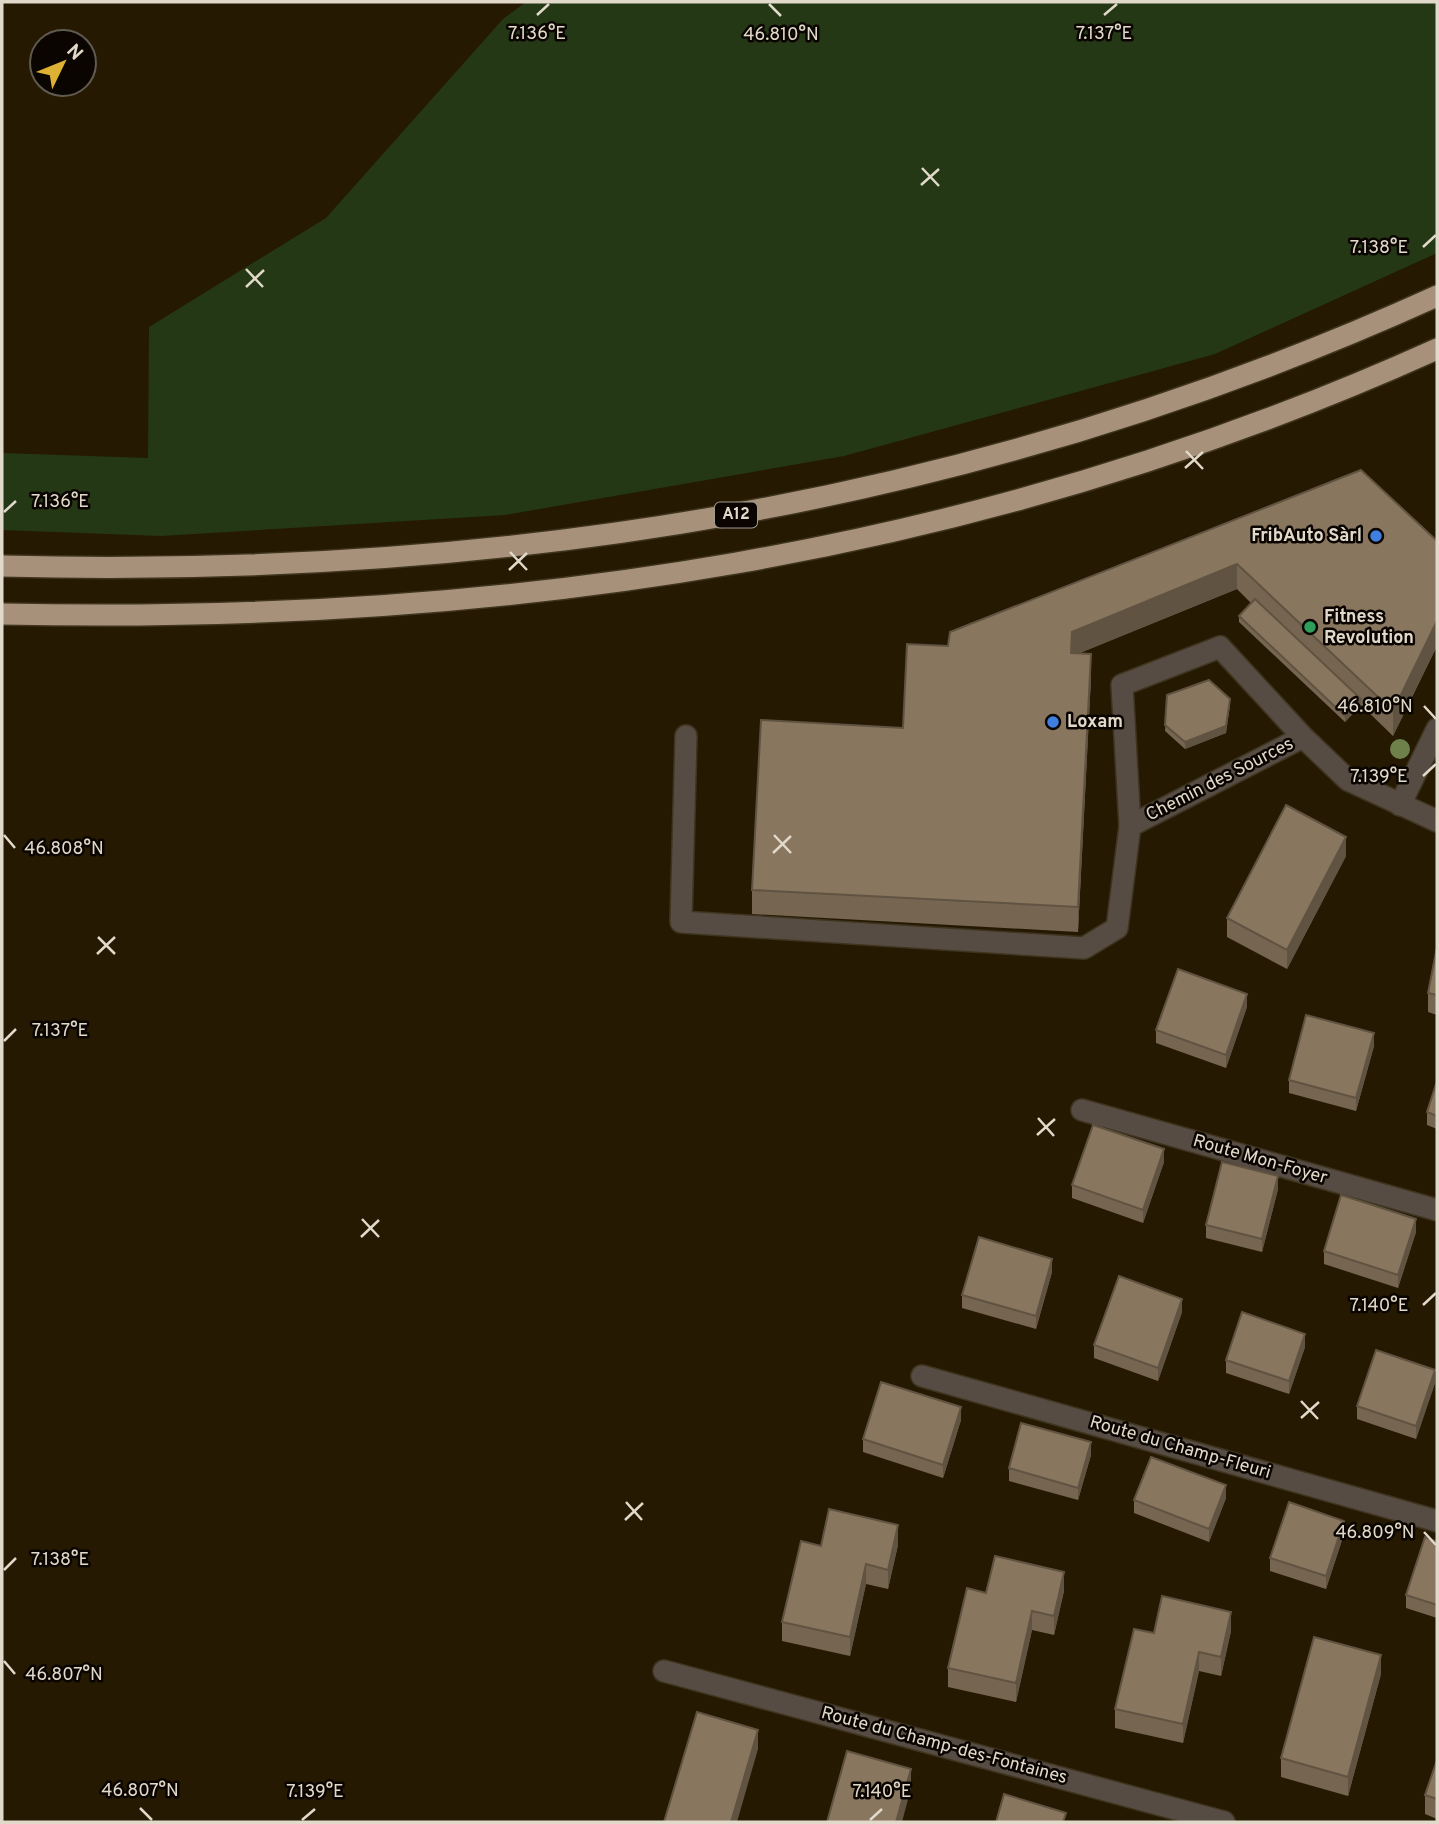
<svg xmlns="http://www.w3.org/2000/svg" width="1439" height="1824" font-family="Overpass,sans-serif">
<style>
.green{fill:#253815}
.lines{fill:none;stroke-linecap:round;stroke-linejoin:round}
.minor-casing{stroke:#3f341e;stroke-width:24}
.highway-casing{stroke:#3f341e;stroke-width:24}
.minor{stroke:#564c44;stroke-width:21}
.highway{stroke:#a8917b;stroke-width:21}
.tree{fill:#6e814b}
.wall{fill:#766551}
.shaded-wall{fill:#605342}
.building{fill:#89765e;stroke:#605342;stroke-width:2}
.ticks{fill:none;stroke:#e1d9ca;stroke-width:2.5}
.shop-dot{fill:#3f7fe0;stroke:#0a0501;stroke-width:2.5}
.leisure-dot{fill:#2e9e5b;stroke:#0a0501;stroke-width:2.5}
.labels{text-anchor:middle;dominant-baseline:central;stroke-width:5;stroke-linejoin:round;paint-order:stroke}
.shield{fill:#0a0501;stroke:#a0998e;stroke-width:2}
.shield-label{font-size:16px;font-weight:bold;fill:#e1d9ca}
.poi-label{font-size:18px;font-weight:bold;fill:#e1d9ca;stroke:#0a0501;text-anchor:start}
.street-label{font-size:18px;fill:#e1d9ca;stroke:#0a0501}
.ticks-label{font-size:18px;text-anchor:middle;fill:#e1d9ca;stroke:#0a0501;stroke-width:5;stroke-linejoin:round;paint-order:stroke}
</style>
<rect width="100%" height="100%" fill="#251902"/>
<polygon class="green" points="526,2 1437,2 1437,253 1215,354 844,456 505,515 161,536 2,530 2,453 148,458 149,327 326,218 503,19"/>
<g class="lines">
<g class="minor-casing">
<g id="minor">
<polyline points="686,736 681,922 1084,948 1117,928 1130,826"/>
<polyline points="1303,737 1220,647 1122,685 1130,826 1303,737 1348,780 1437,821"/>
<polyline points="1400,805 1437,729"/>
<polyline points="1082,1110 1437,1210"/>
<polyline points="922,1376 1437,1521"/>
<polyline points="664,1671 1224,1822"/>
</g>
</g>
<g class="highway-casing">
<g id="highway">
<path d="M2,566C502,579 979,504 1437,296"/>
<path d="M2,614C501,625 979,556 1437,349"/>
</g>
</g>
<use href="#minor" class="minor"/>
<use href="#highway" class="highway"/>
</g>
<circle class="tree" cx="1400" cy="749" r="10"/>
<g class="wall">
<polygon points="1361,470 1437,541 1437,646 1393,736 1361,705 1345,722 1239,622 1239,616 1251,603 1237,589 1080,653 1091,678 1078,932 752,914 752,890 903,728 948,646"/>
<polygon points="1167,695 1230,705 1226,733 1185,749 1165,731"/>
<polygon points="1346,856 1287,969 1227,937 1227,918"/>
<polygon points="1437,947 1437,1015 1428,1012 1428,993"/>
<polygon points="1247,1007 1226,1068 1156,1043 1156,1030"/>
<polygon points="1374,1046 1356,1111 1289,1093 1289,1080"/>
<polygon points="1437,1081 1437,1129 1427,1125 1427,1112"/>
<polygon points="1164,1162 1143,1223 1072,1198 1072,1185"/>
<polygon points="1278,1189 1262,1252 1206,1238 1206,1225"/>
<polygon points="1416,1232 1398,1288 1324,1264 1324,1251"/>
<polygon points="1052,1272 1036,1329 962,1308 962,1295"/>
<polygon points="1182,1312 1158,1381 1094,1358 1094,1345"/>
<polygon points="1305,1347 1289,1394 1226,1373 1226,1360"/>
<polygon points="1435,1383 1416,1439 1357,1419 1357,1406"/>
<polygon points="961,1420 943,1478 863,1452 863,1439"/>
<polygon points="1091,1455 1078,1500 1009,1481 1009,1468"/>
<polygon points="1226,1498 1209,1542 1134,1513 1134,1500"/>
<polygon points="1344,1534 1326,1589 1270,1571 1270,1558"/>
<polygon points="1437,1542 1437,1618 1406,1608 1406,1595"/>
<polygon points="898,1545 888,1589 866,1584 850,1656 782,1641 782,1622 821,1546"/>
<polygon points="1064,1591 1054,1635 1032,1630 1016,1702 948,1687 948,1668 986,1593"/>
<polygon points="1231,1631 1221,1676 1199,1671 1183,1743 1115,1728 1115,1709 1154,1633"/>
<polygon points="1381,1674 1348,1796 1281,1777 1281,1758"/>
<polygon points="1437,1760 1437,1819 1425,1814 1425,1795"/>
</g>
<g class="shaded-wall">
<polygon points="1237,564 1237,589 1072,656 1071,653 1072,632"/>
<polygon points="1437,621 1437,646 1393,736 1393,711"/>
<polygon points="1091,654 1091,678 1078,932 1078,907"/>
<polygon points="1230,699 1226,733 1185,749 1185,742"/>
<polygon points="1361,699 1361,705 1345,722 1345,716"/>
<polygon points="1346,837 1346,856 1287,969 1287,950"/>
<polygon points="1247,994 1247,1007 1226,1068 1226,1055"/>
<polygon points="1374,1033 1374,1046 1356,1111 1356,1098"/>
<polygon points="1164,1149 1164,1162 1143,1223 1143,1210"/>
<polygon points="1278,1176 1278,1189 1262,1252 1262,1239"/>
<polygon points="1416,1219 1416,1232 1398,1288 1398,1275"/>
<polygon points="1052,1259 1052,1272 1036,1329 1036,1316"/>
<polygon points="1182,1299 1182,1312 1158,1381 1158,1368"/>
<polygon points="1305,1334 1305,1347 1289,1394 1289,1381"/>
<polygon points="1435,1370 1435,1383 1416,1439 1416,1426"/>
<polygon points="961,1407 961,1420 943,1478 943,1465"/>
<polygon points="1091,1442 1091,1455 1078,1500 1078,1488"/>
<polygon points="1226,1485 1226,1498 1209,1542 1209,1529"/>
<polygon points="1344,1521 1344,1534 1326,1589 1326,1576"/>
<polygon points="898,1525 898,1545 888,1589 888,1570"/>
<polygon points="866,1564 866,1584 850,1656 850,1637"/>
<polygon points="1064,1572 1064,1591 1054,1635 1054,1616"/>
<polygon points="1032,1611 1032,1630 1016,1702 1016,1683"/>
<polygon points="1231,1612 1231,1631 1221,1676 1221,1657"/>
<polygon points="1199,1652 1199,1671 1183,1743 1183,1724"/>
<polygon points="1381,1655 1381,1674 1348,1796 1348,1777"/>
<polygon points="758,1730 758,1749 737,1822 731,1822"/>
<polygon points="911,1769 911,1788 902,1822 896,1822"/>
</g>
<g class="building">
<polygon points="1361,470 1437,541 1437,621 1393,711 1237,564 1072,632 1071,653 1091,654 1078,907 752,890 761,720 903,728 907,644 948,646 950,632"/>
<polygon points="1255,599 1361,699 1345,716 1239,616"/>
<polygon points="1209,680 1230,699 1226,726 1185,742 1165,725 1167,695"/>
<polygon points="1286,805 1346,837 1287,950 1227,918"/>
<polygon points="1437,947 1437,995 1428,993"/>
<polygon points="1178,969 1247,994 1226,1055 1156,1030"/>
<polygon points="1306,1015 1374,1033 1356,1098 1289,1080"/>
<polygon points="1437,1081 1437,1116 1427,1112"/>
<polygon points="1093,1125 1164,1149 1143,1210 1072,1185"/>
<polygon points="1222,1162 1278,1176 1262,1239 1206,1225"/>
<polygon points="1341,1195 1416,1219 1398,1275 1324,1251"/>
<polygon points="979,1237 1052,1259 1036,1316 962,1295"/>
<polygon points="1119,1276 1182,1299 1158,1368 1094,1345"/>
<polygon points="1242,1312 1305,1334 1289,1381 1226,1360"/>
<polygon points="1376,1350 1435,1370 1416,1426 1357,1406"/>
<polygon points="881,1382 961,1407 943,1465 863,1439"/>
<polygon points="1021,1423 1091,1442 1078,1488 1009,1468"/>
<polygon points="1151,1457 1226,1485 1209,1529 1134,1500"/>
<polygon points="1289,1502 1344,1521 1326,1576 1270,1558"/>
<polygon points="829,1509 898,1525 888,1570 866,1564 850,1637 782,1622 801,1541 821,1546"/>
<polygon points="1425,1537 1437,1542 1437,1605 1406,1595"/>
<polygon points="995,1556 1064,1572 1054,1616 1032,1611 1016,1683 948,1668 967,1588 986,1593"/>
<polygon points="1162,1596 1231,1612 1221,1657 1199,1652 1183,1724 1115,1709 1134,1629 1154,1633"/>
<polygon points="1314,1637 1381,1655 1348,1777 1281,1758"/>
<polygon points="697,1712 758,1730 731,1822 664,1822"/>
<polygon points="847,1751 911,1769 896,1822 827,1822"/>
<polygon points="1437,1760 1437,1799 1425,1795"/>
<polygon points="1004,1794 1066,1813 1063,1822 996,1822"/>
</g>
<path class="ticks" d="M769,4L781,16M537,15L549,4M1104,15L1117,4M922,168L939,186M921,185L939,169M1423,247L1436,235M246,269L263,287M246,287L264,270M1186,451L1203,469M1185,468L1203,452M4,512L16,501M510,552L527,570M509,570L527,553M1424,706L1436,719M1423,776L1436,764M4,835L15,848M774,835L791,853M773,853L791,836M98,937L115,954M97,954L115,937M4,1041L16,1029M1038,1118L1054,1136M1037,1135L1055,1119M362,1219L379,1237M361,1237L379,1220M1423,1305L1436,1293M1301,1401L1318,1419M1301,1418L1319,1402M626,1502L642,1520M625,1520L643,1503M1424,1532L1436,1545M4,1570L16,1558M4,1661L15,1674M140,1808L152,1820M302,1820L315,1809M870,1820L882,1809"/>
<g class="shop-dot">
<circle cx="1376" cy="536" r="7"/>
<circle cx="1053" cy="722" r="7"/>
</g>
<circle class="leisure-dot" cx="1310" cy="627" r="7"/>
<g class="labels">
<rect class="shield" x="715" y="502.5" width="42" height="25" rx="5"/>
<g class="shield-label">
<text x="736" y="515">A12</text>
</g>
<g class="poi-label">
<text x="1362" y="536" text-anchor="end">FribAuto Sàrl</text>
<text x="1324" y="617">Fitness<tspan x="1324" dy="21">Revolution</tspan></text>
<text x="1067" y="722">Loxam</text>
</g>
<g class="street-label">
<text transform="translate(1220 780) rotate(-27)">Chemin des Sources</text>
<text transform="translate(1260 1160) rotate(16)">Route Mon-Foyer</text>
<text transform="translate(1180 1448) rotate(16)">Route du Champ-Fleuri</text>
<text transform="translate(944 1746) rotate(15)">Route du Champ-des-Fontaines</text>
</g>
</g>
<g class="ticks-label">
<text x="537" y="39">7.136°E</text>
<text x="1104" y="39">7.137°E</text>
<text x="781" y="40">46.810°N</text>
<text x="1379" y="253">7.138°E</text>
<text x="60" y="507">7.136°E</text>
<text x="1375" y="712">46.810°N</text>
<text x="1379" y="782">7.139°E</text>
<text x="64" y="854">46.808°N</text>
<text x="60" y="1036">7.137°E</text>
<text x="1379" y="1311">7.140°E</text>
<text x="1375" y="1538">46.809°N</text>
<text x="60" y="1565">7.138°E</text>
<text x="64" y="1680">46.807°N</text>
<text x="140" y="1796">46.807°N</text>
<text x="315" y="1797">7.139°E</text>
<text x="882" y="1797">7.140°E</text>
</g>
<rect width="1439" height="1824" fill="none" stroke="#e1d9ca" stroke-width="7"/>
<g transform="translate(63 63) rotate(47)"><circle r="33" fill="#0a0501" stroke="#605a51" stroke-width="2"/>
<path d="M0-5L12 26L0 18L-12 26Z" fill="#ddb133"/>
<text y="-10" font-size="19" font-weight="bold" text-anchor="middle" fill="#e1d9ca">N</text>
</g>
</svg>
